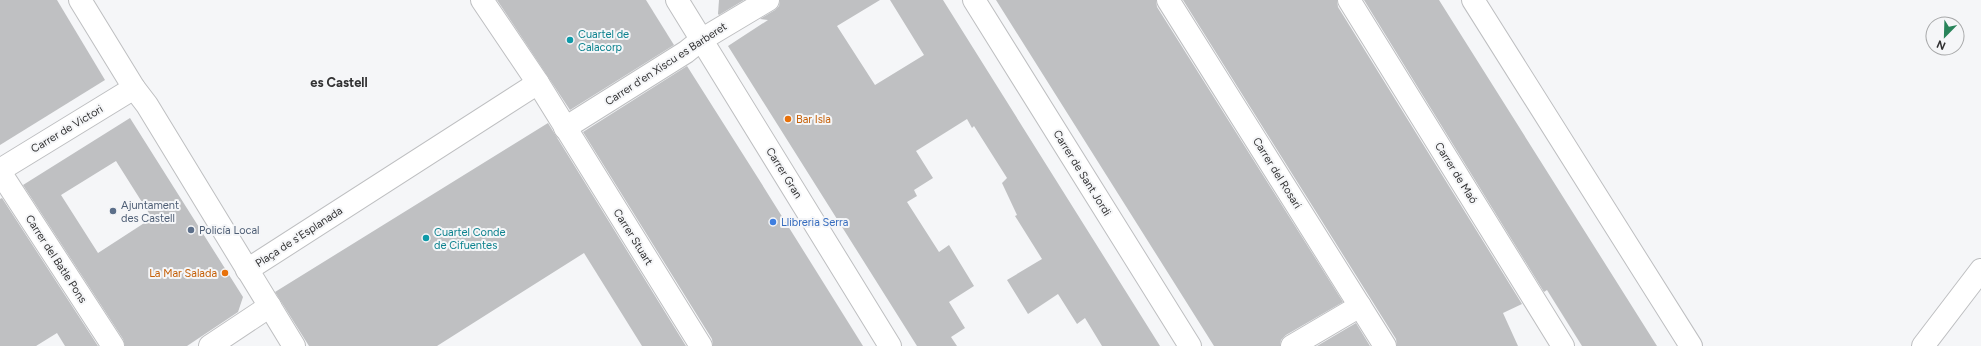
<svg xmlns="http://www.w3.org/2000/svg" width="1981" height="346" font-family="Figtree,sans-serif">
<style>
.building{fill:#bfc0c2;fill-rule:evenodd}
.lines{fill:none;stroke-linecap:round;stroke-linejoin:round}
.pedestrian-casing{stroke:#bebfc1;stroke-width:24}
.minor-casing{stroke:#bebfc1;stroke-width:24}
.secondary-casing{stroke:#bebfc1;stroke-width:24}
.pedestrian{stroke:#fff;stroke-width:22}
.minor{stroke:#fff;stroke-width:22}
.secondary{stroke:#fff;stroke-width:22}
.culture-dot{fill:#0f9aa8;stroke:#f5f6f8;stroke-width:1.5}
.food-dot{fill:#e8710a;stroke:#f5f6f8;stroke-width:1.5}
.service-dot{fill:#5c6f8a;stroke:#f5f6f8;stroke-width:1.5}
.shop-dot{fill:#3f7fe0;stroke:#f5f6f8;stroke-width:1.5}
.labels{text-anchor:middle;dominant-baseline:central;stroke-width:4;stroke-linejoin:round;paint-order:stroke}
.culture-label{font-size:11px;fill:#0d838f;stroke:#f5f6f8;text-anchor:start}
.street-label{font-size:11px;fill:#323233;stroke:#f5f6f8}
.food-label{font-size:11px;fill:#c56008;stroke:#f5f6f8;text-anchor:start}
.service-label{font-size:11px;fill:#4e5e75;stroke:#f5f6f8;text-anchor:start}
.shop-label{font-size:11px;fill:#366cbe;stroke:#f5f6f8;text-anchor:start}
.quarter-label{font-size:13px;font-weight:bold;fill:#323233;stroke:#f5f6f8}
</style>
<rect width="100%" height="100%" fill="#f5f6f8"/>
<g class="building">
<polygon points="0,0 57,0 105,80 0,145"/>
<polygon points="497,0 646,0 674,45 570,110"/>
<polygon points="719,0 744,0 719,15 718,14"/>
<polygon points="780,0 880,0 837,26 875,85 924,55 890,0 943,0 1160,346 1102,346 1085,318 1077,324 1058,294 1028,314 1007,280 1042,259 1015,216 1017,215 1002,183 1007,178 974,126 972,128 967,119 916,151 933,178 914,190 917,196 907,202 939,252 949,245 974,286 949,302 965,328 951,337 957,346 917,346 728,46 768,20 760,19 775,10 779,6"/>
<polygon points="996,0 1156,0 1157,7 1343,302 1286,335 1281,340 1280,346 1214,346"/>
<polygon points="1183,0 1337,0 1338,7 1522,304 1503,313 1518,346 1397,346 1396,339"/>
<polygon points="1364,0 1439,0 1657,346 1582,346 1547,290 1544,292"/>
<polygon points="687,66 758,178 863,346 713,346 712,339 583,132"/>
<path d="M130,118L243,297L238,312L187,346H125L123,339L23,185ZM116,161L152,218L98,253L61,195Z"/>
<polygon points="548,123 686,346 642,346 584,253 437,346 309,346 275,292"/>
<polygon points="2,198 98,346 65,346 57,333 36,346 0,346 0,199"/>
<polygon points="1356,323 1370,346 1317,346"/>
</g>
<g class="lines">
<g class="pedestrian-casing">
<polyline id="pedestrian" points="80,0 134,88"/>
</g>
<g class="minor-casing">
<g id="minor">
<polyline points="482,0 538,83 701,346"/>
<polyline points="677,0 890,346"/>
<polyline points="974,0 1190,346"/>
<polyline points="1168,0 1385,346"/>
<polyline points="1349,0 1563,346"/>
<polyline points="565,128 686,52 701,40 768,0"/>
<polyline points="0,170 134,88 147,105 294,346"/>
<polyline points="0,172 113,346"/>
<polyline points="247,270 538,83"/>
<polyline points="210,346 270,306"/>
<polyline points="1292,346 1360,306"/>
<polyline points="1923,346 1981,270"/>
</g>
</g>
<g class="secondary-casing">
<polyline id="secondary" points="1473,0 1691,346"/>
</g>
<use href="#pedestrian" class="pedestrian"/>
<use href="#minor" class="minor"/>
<use href="#secondary" class="secondary"/>
</g>
<g class="culture-dot">
<circle cx="570" cy="40" r="4"/>
<circle cx="426" cy="238" r="4"/>
</g>
<g class="food-dot">
<circle cx="788" cy="119" r="4"/>
<circle cx="225" cy="273" r="4"/>
</g>
<g class="service-dot">
<circle cx="113" cy="211" r="4"/>
<circle cx="191" cy="230" r="4"/>
</g>
<circle class="shop-dot" cx="773" cy="222" r="4"/>
<g class="labels">
<g class="culture-label">
<text x="578" y="34">Cuartel de<tspan x="578" dy="13">Calacorp</tspan></text>
<text x="434" y="232">Cuartel Conde<tspan x="434" dy="13">de Cifuentes</tspan></text>
</g>
<g class="street-label">
<text transform="translate(666 64) rotate(-33)">Carrer d'en Xiscu es Barberet</text>
<text transform="translate(67 129) rotate(-31)">Carrer de Victori</text>
<text transform="translate(784 173) rotate(58)">Carrer Gran</text>
<text transform="translate(1082 173) rotate(58)">Carrer de Sant Jordi</text>
<text transform="translate(1277 173) rotate(58)">Carrer del Rosari</text>
<text transform="translate(1456 173) rotate(58)">Carrer de Maó</text>
<text transform="translate(299 237) rotate(-33)">Plaça de s'Esplanada</text>
<text transform="translate(633 237) rotate(58)">Carrer Stuart</text>
<text transform="translate(56 259) rotate(57)">Carrer del Batle Pons</text>
</g>
<g class="food-label">
<text x="796" y="119">Bar Isla</text>
<text x="217" y="273" text-anchor="end">La Mar Salada</text>
</g>
<g class="service-label">
<text x="121" y="205">Ajuntament<tspan x="121" dy="13">des Castell</tspan></text>
<text x="199" y="230">Policía Local</text>
</g>
<g class="shop-label">
<text x="781" y="222">Llibreria Serra</text>
</g>
<g class="quarter-label">
<text x="339" y="82">es Castell</text>
</g>
</g>
<g transform="translate(1945 36) rotate(203)"><circle r="19" fill="#f5f6f8" stroke="#a7a8a9"/>
<path d="M0-3L7 15L0 10L-7 15Z" fill="#28845a"/>
<text y="-6" font-size="11" font-weight="bold" text-anchor="middle" fill="#323233">N</text>
</g>
</svg>
